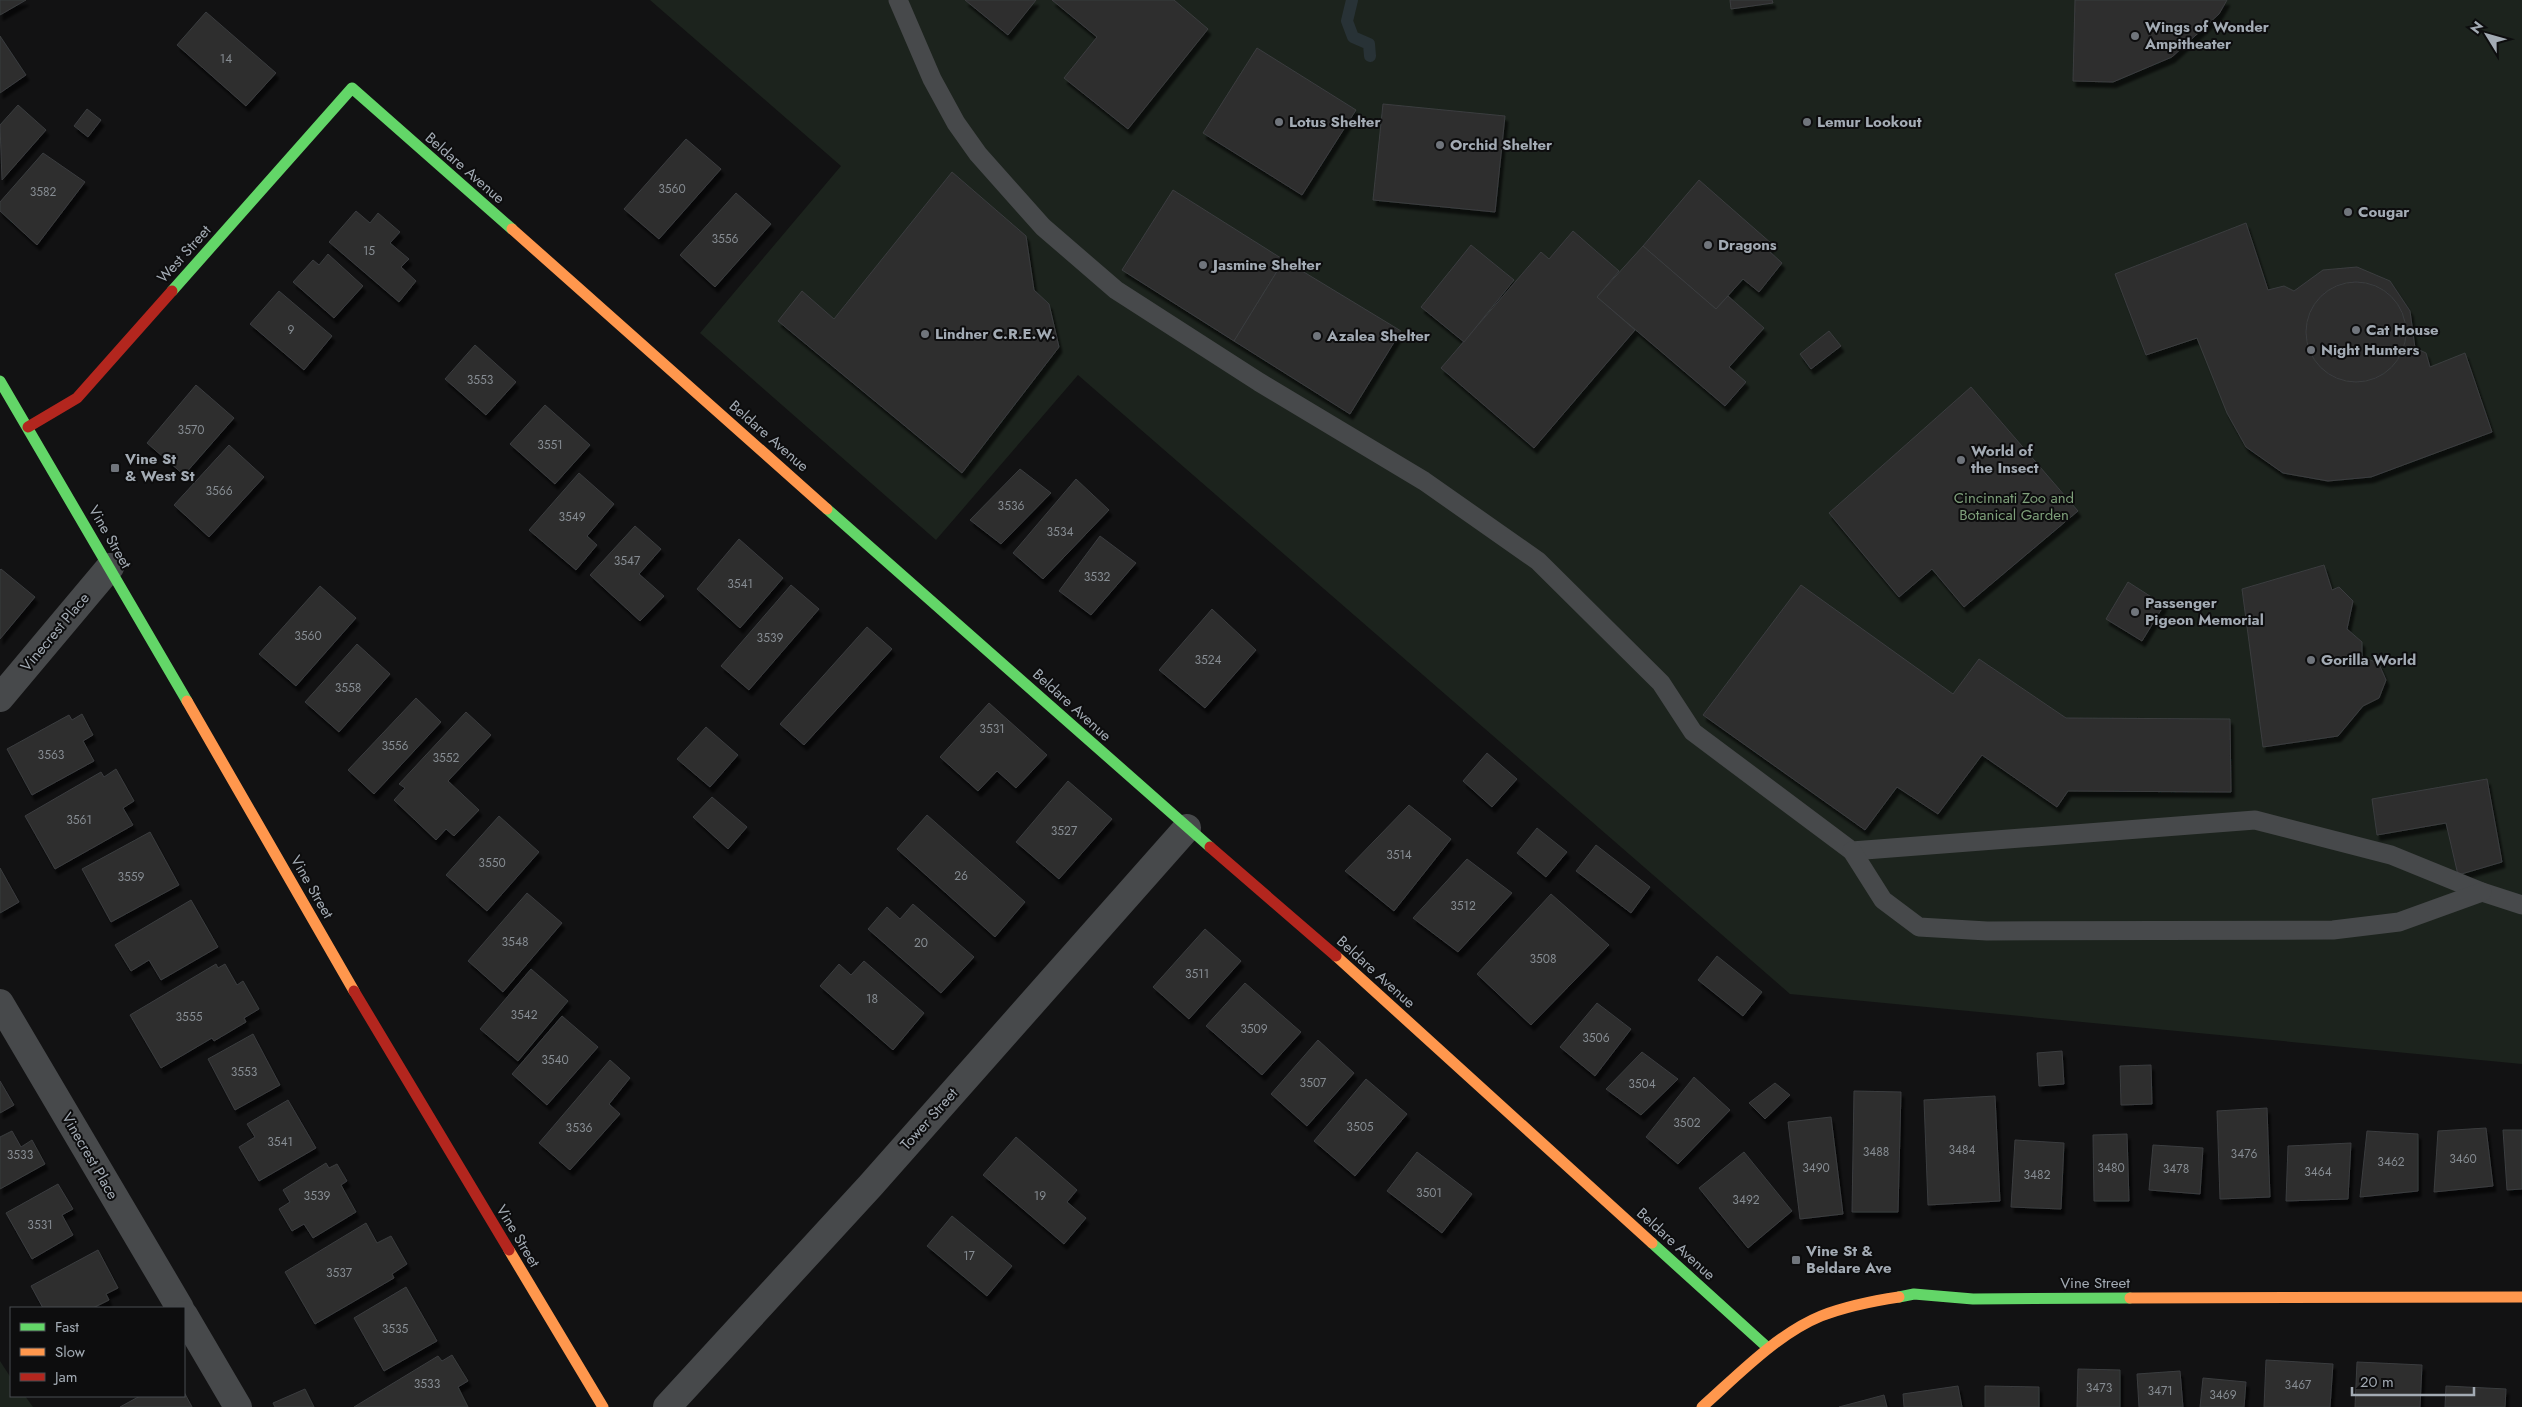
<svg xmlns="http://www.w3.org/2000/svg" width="2522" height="1407" font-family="Jost,sans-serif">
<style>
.green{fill:#1c231d}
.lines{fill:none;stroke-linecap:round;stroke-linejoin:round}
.stream{stroke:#283236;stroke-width:12}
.building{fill:#2d2d2e;stroke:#3b3d3f;filter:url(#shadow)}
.lane{stroke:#47494b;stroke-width:19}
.street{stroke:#47494b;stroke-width:28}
.fast{stroke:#63d668;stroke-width:11}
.slow{stroke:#ff974d;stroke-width:11}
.jam{stroke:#b3261e;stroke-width:11}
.poi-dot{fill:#70757c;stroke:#0d0d0e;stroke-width:2}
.labels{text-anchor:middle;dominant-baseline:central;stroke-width:4;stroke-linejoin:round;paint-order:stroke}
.number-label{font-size:12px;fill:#868c92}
.poi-label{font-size:15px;font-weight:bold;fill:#a3abb4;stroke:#0d0d0e;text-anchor:start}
.street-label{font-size:15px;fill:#a3abb4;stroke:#0d0d0e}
.park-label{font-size:15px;fill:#7e9f7a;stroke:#0d0d0e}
</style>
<defs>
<filter id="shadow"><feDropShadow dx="3" dy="5.5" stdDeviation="1" flood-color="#0009"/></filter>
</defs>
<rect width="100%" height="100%" fill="#121213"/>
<g class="green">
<polygon points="650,0 2522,0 2522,1064 1790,994 1078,375 936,540 700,333 841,166"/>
<polygon points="0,1361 11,1378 11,1396 25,1396 33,1407 0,1407"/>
</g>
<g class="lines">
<polyline class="stream" points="1352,0 1347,21 1353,37 1369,44 1370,56"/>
</g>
<g class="building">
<polygon points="0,0 26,0 0,15"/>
<polygon points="965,0 1036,0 1008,35"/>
<polygon points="1052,0 1174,0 1208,29 1128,129 1064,78 1097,37"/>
<polygon points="1730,0 1772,0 1773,3 1731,9"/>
<polygon points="2075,0 2227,0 2219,14 2172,57 2113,82 2073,81"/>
<polygon points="206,12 276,73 246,106 177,45"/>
<polygon points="0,36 26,75 0,93"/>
<polygon points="1257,48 1356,110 1302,195 1203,133"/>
<polygon points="1383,104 1505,116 1495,212 1373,200"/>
<polygon points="18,105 46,130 2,180 0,125"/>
<polygon points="87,109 101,120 88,137 74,126"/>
<polygon points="686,139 721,169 659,239 624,209"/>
<polygon points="43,153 85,182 37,245 0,211 0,202"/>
<polygon points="952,172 1026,236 1034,290 1049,304 1059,347 962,473 778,321 802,291 834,319"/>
<polygon points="1699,180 1772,244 1768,250 1782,263 1759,292 1743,279 1716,309 1643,246"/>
<polygon points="1173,190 1284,260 1234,341 1122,270"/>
<polygon points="736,193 771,224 715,287 680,255"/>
<polygon points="356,211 370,223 378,213 400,232 390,243 409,259 401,267 416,281 399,302 329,242"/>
<polygon points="2246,223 2268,290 2284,286 2294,291 2323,270 2357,267 2390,281 2410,311 2415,348 2426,353 2430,367 2465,353 2492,432 2371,477 2328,481 2283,473 2246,447 2227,413 2197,338 2146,355 2115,274"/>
<polygon points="1573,231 1619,271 1597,297 1635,330 1534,448 1441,368 1541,252 1549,259"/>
<polygon points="1471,245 1514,280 1464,342 1421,307"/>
<polygon points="1643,246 1716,309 1728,296 1764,328 1729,367 1746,382 1725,406 1597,297"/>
<polygon points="328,254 363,286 334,318 293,282 313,260 319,265"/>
<polygon points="1284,260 1401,331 1350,414 1234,341"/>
<circle cx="2356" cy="332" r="50"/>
<polygon points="279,291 332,336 304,370 250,324"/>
<polygon points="1829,331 1841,346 1811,369 1800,354"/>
<polygon points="475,345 516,382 486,415 445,379"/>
<polygon points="196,385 234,418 184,475 147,443"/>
<polygon points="1971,387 2078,511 1964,607 1932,569 1899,597 1829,513"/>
<polygon points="545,405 590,445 555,484 510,444"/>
<polygon points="229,445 264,477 209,537 174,505"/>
<polygon points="1020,469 1051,493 1001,544 970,520"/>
<polygon points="579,473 614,504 587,536 597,545 576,570 529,530"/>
<polygon points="1076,479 1109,510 1043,579 1013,553"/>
<polygon points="635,526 661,549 639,574 664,596 640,621 590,575"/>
<polygon points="1100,536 1136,563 1091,615 1059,591"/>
<polygon points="739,539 783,578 740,628 697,589"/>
<polygon points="2324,565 2332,590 2339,587 2353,601 2347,629 2362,642 2362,656 2379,664 2386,680 2379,698 2363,706 2338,736 2263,747 2242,589"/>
<polygon points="1,569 35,597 0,639 0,570"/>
<polygon points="2128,582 2164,605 2142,641 2106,619"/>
<polygon points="791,585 819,609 749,690 721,666"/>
<polygon points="1801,585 1953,694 1979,659 2066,718 2230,719 2231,792 2068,791 2057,807 1982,755 1938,814 1897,787 1865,830 1703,715"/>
<polygon points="320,586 356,618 296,686 259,654"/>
<polygon points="1212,609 1256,650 1205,708 1159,670"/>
<polygon points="867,627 892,649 804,745 780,724"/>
<polygon points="357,644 390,674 339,732 305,702"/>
<polygon points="416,698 441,722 374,794 348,770"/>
<polygon points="989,703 1047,755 1016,788 997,771 978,791 940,757"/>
<polygon points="466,712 491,735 448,781 479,810 454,836 446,829 436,840 394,800 405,788 399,784"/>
<polygon points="82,714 93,735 83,741 94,761 32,795 7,749 69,715 72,720"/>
<polygon points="706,727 738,755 710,787 677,759"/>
<polygon points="1487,753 1517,779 1492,807 1463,781"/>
<polygon points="116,769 134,801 123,808 133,825 55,869 25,816 101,772 104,777"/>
<polygon points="2487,779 2502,862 2458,875 2446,823 2377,835 2372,799"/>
<polygon points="1068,781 1112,819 1059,879 1016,842"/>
<polygon points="712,797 747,827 728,849 693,817"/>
<polygon points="1409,805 1451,839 1394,911 1345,871"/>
<polygon points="927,815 1025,902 995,937 897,849"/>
<polygon points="499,816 539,852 487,911 446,875"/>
<polygon points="1537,828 1567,852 1546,877 1517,853"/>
<polygon points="150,832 179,885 111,922 82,869"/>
<polygon points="1596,845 1650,887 1631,913 1576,871"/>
<polygon points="1467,859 1512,893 1458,952 1413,918"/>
<polygon points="0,868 19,902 0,913"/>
<polygon points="527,893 562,923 503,992 468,961"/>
<polygon points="1551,894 1609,945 1531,1025 1477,974"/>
<polygon points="191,900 218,947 161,980 149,960 131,971 115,945"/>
<polygon points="913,904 974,957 941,993 868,929 887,907 900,919"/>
<polygon points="1205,929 1241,961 1189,1019 1153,987"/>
<polygon points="1717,956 1762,992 1743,1016 1698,980"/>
<polygon points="864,961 924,1013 893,1050 820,986 839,964 851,975"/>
<polygon points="216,964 218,968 225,964 237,985 243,981 259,1009 244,1018 246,1022 214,1041 212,1038 161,1068 130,1015"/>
<polygon points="531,969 568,1001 518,1061 480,1029"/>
<polygon points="1245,983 1301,1032 1262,1075 1206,1026"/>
<polygon points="1597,1003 1631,1029 1595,1076 1560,1047"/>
<polygon points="562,1016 598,1047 547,1105 512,1074"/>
<polygon points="253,1034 280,1085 235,1110 208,1059"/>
<polygon points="1318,1040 1354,1073 1307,1126 1271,1094"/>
<polygon points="2062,1051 2064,1084 2039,1086 2037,1053"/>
<polygon points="1642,1052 1678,1079 1641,1115 1606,1089"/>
<polygon points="610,1060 630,1078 609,1104 620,1114 570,1170 539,1143"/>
<polygon points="2151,1065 2152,1104 2121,1105 2120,1066"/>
<polygon points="1694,1077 1730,1110 1678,1164 1646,1137"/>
<polygon points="1366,1079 1407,1114 1355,1176 1314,1141"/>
<polygon points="0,1081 14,1105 0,1113"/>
<polygon points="1775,1083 1790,1095 1765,1119 1749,1103"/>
<polygon points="1854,1091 1901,1092 1898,1212 1852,1212"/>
<polygon points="1995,1096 2000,1201 1928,1205 1924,1100"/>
<polygon points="288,1100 316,1148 259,1181 239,1147 255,1137 247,1124"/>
<polygon points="2267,1108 2270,1197 2220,1199 2217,1111"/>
<polygon points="1831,1117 1843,1214 1800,1219 1788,1122"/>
<polygon points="2486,1128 2493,1186 2434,1192 2438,1131"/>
<polygon points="2503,1130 2522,1130 2522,1189 2507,1190"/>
<polygon points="12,1131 21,1147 32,1140 45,1164 0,1189 0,1137"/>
<polygon points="2367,1131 2418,1134 2418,1191 2360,1197"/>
<polygon points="2127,1134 2129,1201 2094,1201 2093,1135"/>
<polygon points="1016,1137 1077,1190 1067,1202 1086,1218 1064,1244 983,1175"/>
<polygon points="2015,1140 2064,1143 2061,1209 2011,1207"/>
<polygon points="2351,1143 2348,1199 2286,1201 2288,1146"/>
<polygon points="2153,1145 2203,1148 2200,1194 2149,1190"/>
<polygon points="1417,1152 1472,1194 1442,1233 1387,1191"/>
<polygon points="1744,1152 1792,1211 1748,1248 1699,1188"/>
<polygon points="326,1163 329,1168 337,1164 347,1181 341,1185 356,1212 313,1238 304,1224 292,1231 279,1209 290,1202 283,1190"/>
<polygon points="58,1184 73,1209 62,1215 73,1235 32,1259 6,1213"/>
<polygon points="952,1216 1012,1266 987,1296 927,1246"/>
<polygon points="366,1223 377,1243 391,1236 407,1264 392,1274 394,1278 315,1324 285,1272"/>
<polygon points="98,1250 118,1288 106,1294 109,1300 93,1308 43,1308 31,1286"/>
<polygon points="406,1287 437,1341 384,1371 354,1318"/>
<polygon points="452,1355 468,1381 458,1387 468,1407 354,1407 438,1356 442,1361"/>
<polygon points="2266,1360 2333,1364 2330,1407 2264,1407"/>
<polygon points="2357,1362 2422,1365 2420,1407 2355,1407"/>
<polygon points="2078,1369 2120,1370 2120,1407 2077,1407"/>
<polygon points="2180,1371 2183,1407 2139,1407 2137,1374"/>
<polygon points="2203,1378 2246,1382 2244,1407 2200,1407"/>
<polygon points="1958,1386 1962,1407 1904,1407 1903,1394"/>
<polygon points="1985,1386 2039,1387 2039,1407 1985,1407"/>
<polygon points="2446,1386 2506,1389 2505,1407 2445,1407"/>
<polygon points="305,1389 314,1407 275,1407 273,1403"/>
<polygon points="184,1392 192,1407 120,1407 140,1396 184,1396"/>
<polygon points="1884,1395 1887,1407 1839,1407"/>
</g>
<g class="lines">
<g class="lane">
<polyline points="898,0 932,79 956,123 978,154 1043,227 1116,290 1259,382 1424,481 1538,561 1661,683 1693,732 1852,851 2255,820 2391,855 2482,892 2522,905"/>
<polyline points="1852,851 1883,900 1919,927 1987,931 2333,930 2399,922 2482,892"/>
</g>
<g class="street">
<polyline points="0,698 110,567"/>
<polyline points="0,1003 180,1308"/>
<polyline points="184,1315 238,1407"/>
<polyline points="667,1407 871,1185 1187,828"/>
</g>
<g class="fast">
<polyline points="172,291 352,88 512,229"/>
<polyline points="0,381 187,701"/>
<polyline points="827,509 1210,847"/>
<polyline points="1652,1243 1768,1348"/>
<polyline points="1899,1297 1914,1294 1973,1299 2130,1298"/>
</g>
<g class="slow">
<polyline points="512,229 827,509"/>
<polyline points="187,701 354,991"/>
<polyline points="1336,956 1652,1243"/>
<polyline points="509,1250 603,1407"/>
<polyline points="2130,1298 2522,1297"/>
<path d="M1702,1407C1737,1376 1777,1334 1821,1316C1847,1306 1872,1301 1899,1297"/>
</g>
<g class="jam">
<polyline points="28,427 77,398 172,291"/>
<polyline points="1210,847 1336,956"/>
<polyline points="354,991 509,1250"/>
</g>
</g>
<g class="poi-dot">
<circle cx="2135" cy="36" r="5"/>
<circle cx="1279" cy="122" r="5"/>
<circle cx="1807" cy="122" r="5"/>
<circle cx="1440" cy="145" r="5"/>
<circle cx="2348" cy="212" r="5"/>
<circle cx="1708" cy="245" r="5"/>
<circle cx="1203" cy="265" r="5"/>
<circle cx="2356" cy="330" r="5"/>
<circle cx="925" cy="334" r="5"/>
<circle cx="1317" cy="336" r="5"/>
<circle cx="2311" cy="350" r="5"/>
<circle cx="1961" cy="460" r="5"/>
<rect x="110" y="463" width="10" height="10" rx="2.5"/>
<circle cx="2135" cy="612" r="5"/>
<circle cx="2311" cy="660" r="5"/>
<rect x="1791" y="1255" width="10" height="10" rx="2.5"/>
</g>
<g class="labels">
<g class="number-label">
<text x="226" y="59">14</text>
<text x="672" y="189">3560</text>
<text x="43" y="192">3582</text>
<text x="725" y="239">3556</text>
<text x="369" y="251">15</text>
<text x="291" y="330">9</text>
<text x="480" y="380">3553</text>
<text x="191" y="430">3570</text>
<text x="550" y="445">3551</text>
<text x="219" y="491">3566</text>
<text x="1011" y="506">3536</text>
<text x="572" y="517">3549</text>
<text x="1060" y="532">3534</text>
<text x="627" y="561">3547</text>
<text x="1097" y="577">3532</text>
<text x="740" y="584">3541</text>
<text x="308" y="636">3560</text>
<text x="770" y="638">3539</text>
<text x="1208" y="660">3524</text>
<text x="348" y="688">3558</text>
<text x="992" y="729">3531</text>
<text x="395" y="746">3556</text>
<text x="51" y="755">3563</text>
<text x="446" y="758">3552</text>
<text x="79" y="820">3561</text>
<text x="1064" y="831">3527</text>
<text x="1399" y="855">3514</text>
<text x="492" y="863">3550</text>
<text x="961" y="876">26</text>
<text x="131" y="877">3559</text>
<text x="1463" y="906">3512</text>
<text x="515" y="942">3548</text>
<text x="921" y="943">20</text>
<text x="1543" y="959">3508</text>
<text x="1197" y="974">3511</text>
<text x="872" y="999">18</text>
<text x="524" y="1015">3542</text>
<text x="189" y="1017">3555</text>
<text x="1254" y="1029">3509</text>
<text x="1596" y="1038">3506</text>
<text x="555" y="1060">3540</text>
<text x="244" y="1072">3553</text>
<text x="1313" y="1083">3507</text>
<text x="1642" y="1084">3504</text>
<text x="1687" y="1123">3502</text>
<text x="1360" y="1127">3505</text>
<text x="579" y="1128">3536</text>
<text x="280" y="1142">3541</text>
<text x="1962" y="1150">3484</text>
<text x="1876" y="1152">3488</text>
<text x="2244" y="1154">3476</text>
<text x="20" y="1155">3533</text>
<text x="2463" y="1159">3460</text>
<text x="2391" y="1162">3462</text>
<text x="1816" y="1168">3490</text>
<text x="2111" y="1168">3480</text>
<text x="2176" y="1169">3478</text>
<text x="2318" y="1172">3464</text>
<text x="2037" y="1175">3482</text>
<text x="1429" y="1193">3501</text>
<text x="317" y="1196">3539</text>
<text x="1040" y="1196">19</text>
<text x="1746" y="1200">3492</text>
<text x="40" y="1225">3531</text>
<text x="969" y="1256">17</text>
<text x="339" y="1273">3537</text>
<text x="395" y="1329">3535</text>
<text x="427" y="1384">3533</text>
<text x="2298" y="1385">3467</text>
<text x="2099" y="1388">3473</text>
<text x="2160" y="1391">3471</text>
<text x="2223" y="1395">3469</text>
</g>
<g class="poi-label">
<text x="2145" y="27">Wings of Wonder<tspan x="2145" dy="17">Ampitheater</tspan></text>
<text x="1289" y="122">Lotus Shelter</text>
<text x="1817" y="122">Lemur Lookout</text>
<text x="1450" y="145">Orchid Shelter</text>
<text x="2358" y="212">Cougar</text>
<text x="1718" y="245">Dragons</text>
<text x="1213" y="265">Jasmine Shelter</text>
<text x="2366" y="330">Cat House</text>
<text x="935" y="334">Lindner C.R.E.W.</text>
<text x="1327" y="336">Azalea Shelter</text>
<text x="2321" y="350">Night Hunters</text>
<text x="1971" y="451">World of<tspan x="1971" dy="17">the Insect</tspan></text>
<text x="125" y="459">Vine St<tspan x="125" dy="17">&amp; West St</tspan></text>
<text x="2145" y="603">Passenger<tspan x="2145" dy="17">Pigeon Memorial</tspan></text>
<text x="2321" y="660">Gorilla World</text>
<text x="1806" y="1251">Vine St &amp;<tspan x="1806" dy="17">Beldare Ave</tspan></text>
</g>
<g class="street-label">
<text transform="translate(465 168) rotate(41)">Beldare Avenue</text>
<text transform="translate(184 254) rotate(-48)">West Street</text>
<text transform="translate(769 436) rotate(41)">Beldare Avenue</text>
<text transform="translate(110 537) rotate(60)">Vine Street</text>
<text transform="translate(55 632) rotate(-50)">Vinecrest Place</text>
<text transform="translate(1072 705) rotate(42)">Beldare Avenue</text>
<text transform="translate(312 887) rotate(60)">Vine Street</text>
<text transform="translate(1376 972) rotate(42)">Beldare Avenue</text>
<text transform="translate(929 1119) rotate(-48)">Tower Street</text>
<text transform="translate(90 1156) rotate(60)">Vinecrest Place</text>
<text transform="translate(518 1236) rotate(59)">Vine Street</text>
<text transform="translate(1676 1244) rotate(42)">Beldare Avenue</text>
<text x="2095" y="1283">Vine Street</text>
</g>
<g class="park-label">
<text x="2014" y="498">Cincinnati Zoo and<tspan x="2014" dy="17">Botanical Garden</tspan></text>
</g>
</g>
<rect x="10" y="1307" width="175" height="90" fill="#0d0d0e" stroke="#494c50"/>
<rect x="20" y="1323" width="25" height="8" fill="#63d668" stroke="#494c50"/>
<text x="55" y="1332" font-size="15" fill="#a3abb4">Fast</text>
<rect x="20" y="1348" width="25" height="8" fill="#ff974d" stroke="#494c50"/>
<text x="55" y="1357" font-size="15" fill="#a3abb4">Slow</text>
<rect x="20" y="1373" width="25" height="8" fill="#b3261e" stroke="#494c50"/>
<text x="55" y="1382" font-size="15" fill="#a3abb4">Jam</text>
<g transform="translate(2487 35) rotate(307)" stroke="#0d0d0e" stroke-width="4" paint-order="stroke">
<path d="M0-4L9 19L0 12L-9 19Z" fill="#a3abb4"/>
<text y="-8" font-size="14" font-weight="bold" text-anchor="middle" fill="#a3abb4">N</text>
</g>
<path d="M2352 1387v8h122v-8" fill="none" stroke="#a3abb4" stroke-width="2.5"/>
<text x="2360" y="1387" font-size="15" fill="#a3abb4" stroke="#0d0d0e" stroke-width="4" paint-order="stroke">20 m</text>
</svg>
